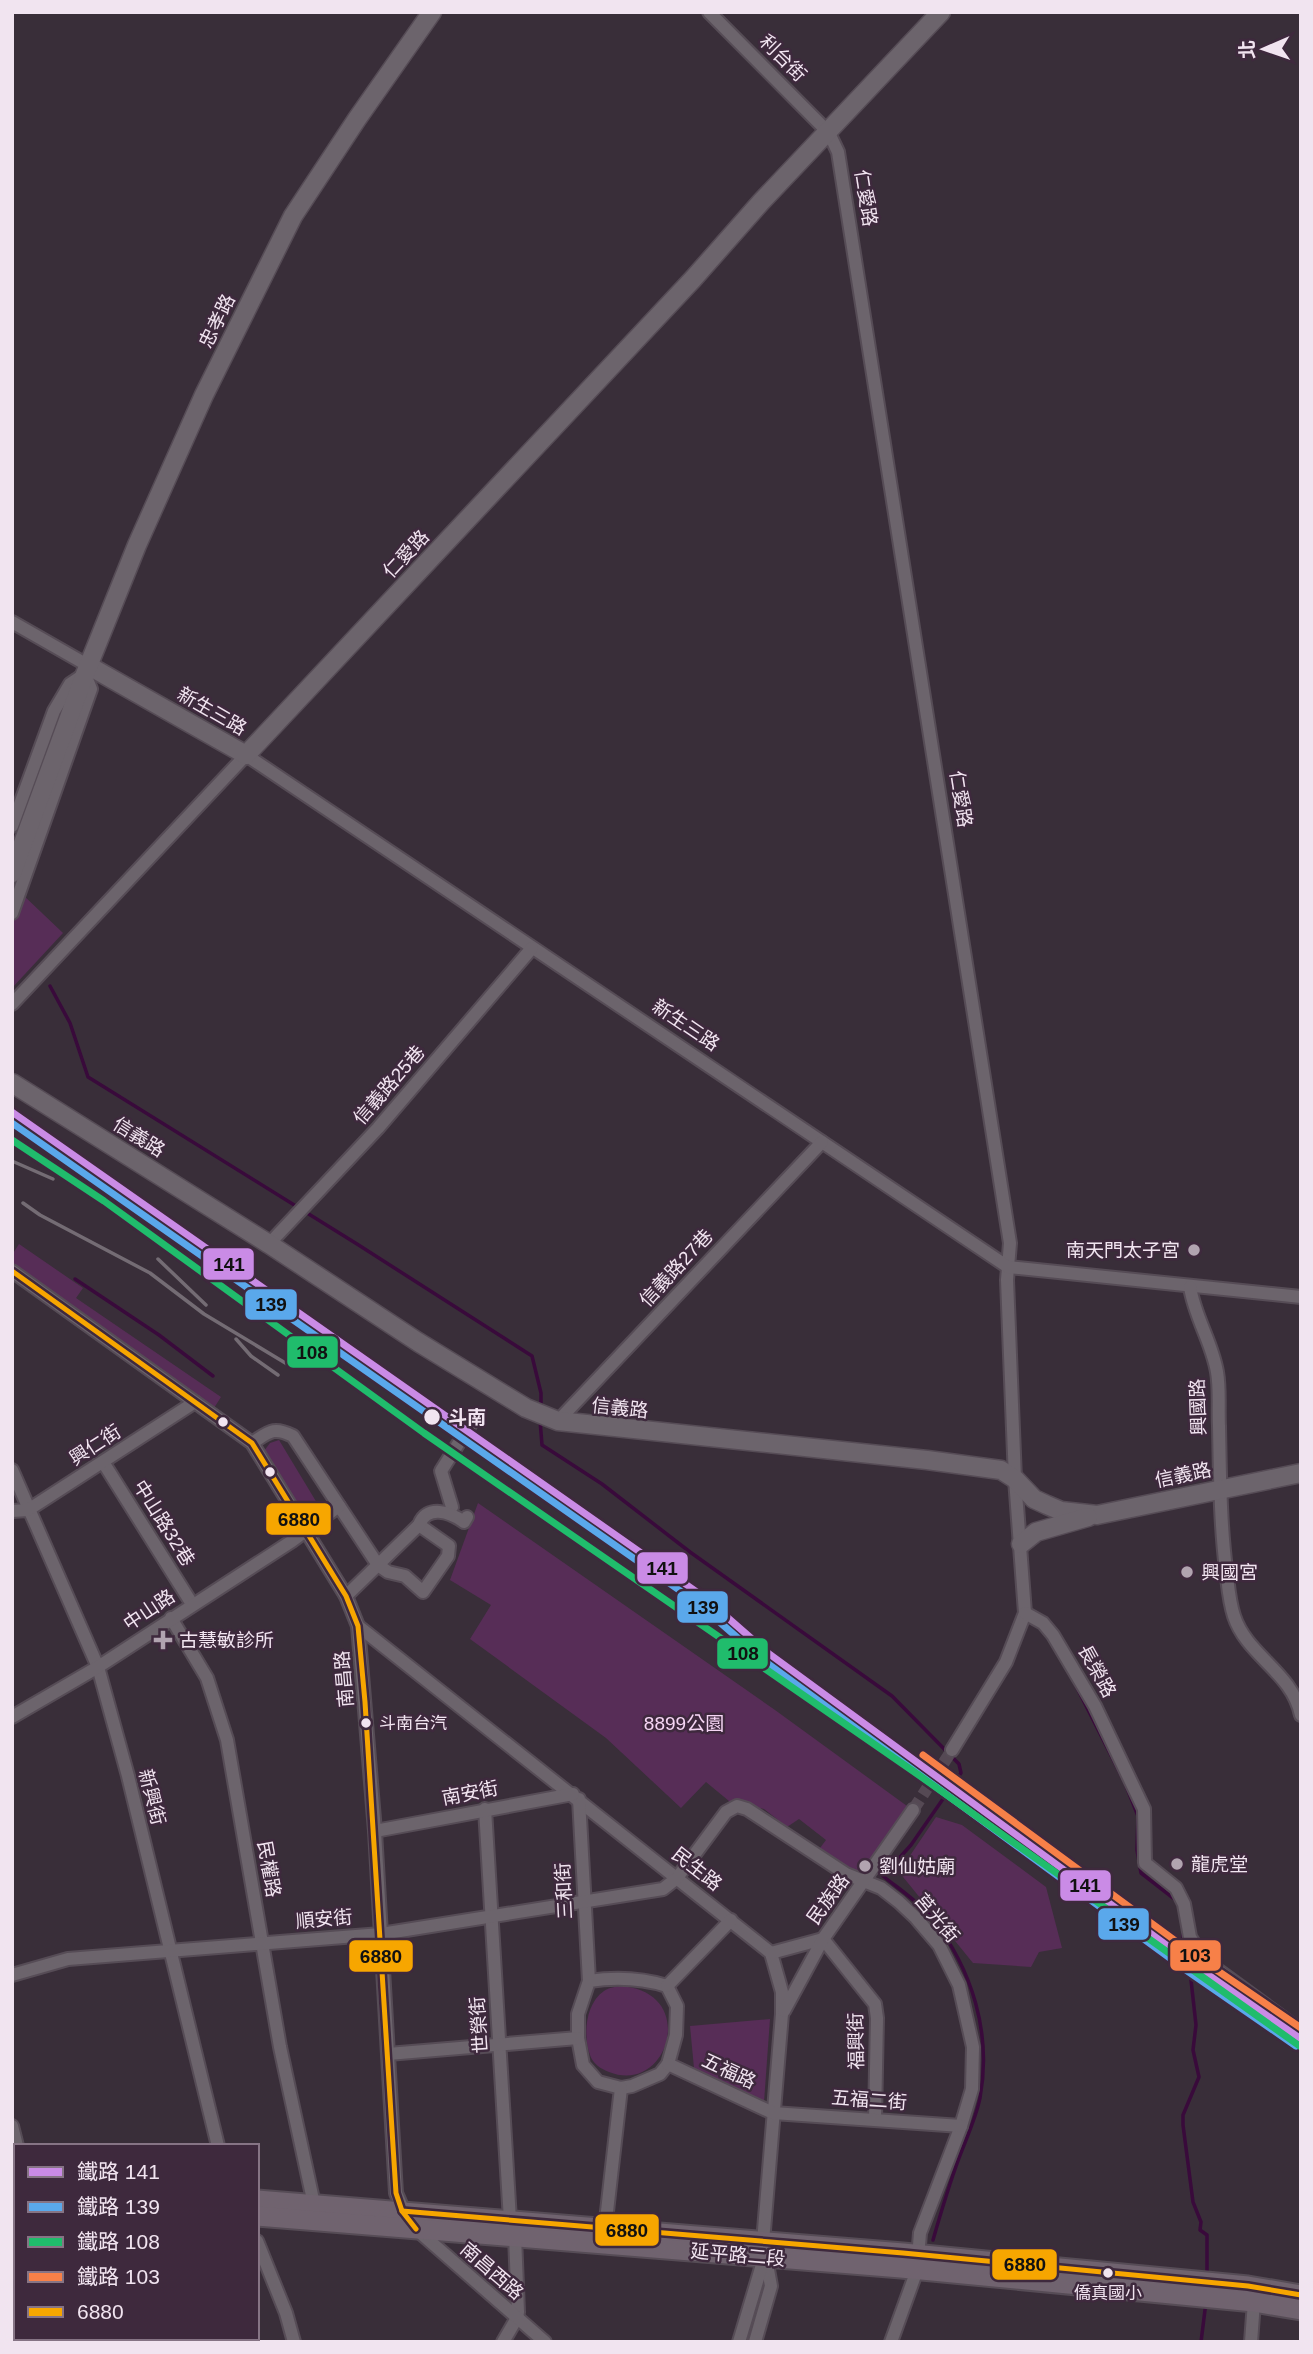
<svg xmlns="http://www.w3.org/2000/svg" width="1313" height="2354" font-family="Helvetica,'Noto Sans TC',sans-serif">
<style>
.green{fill:#572d57}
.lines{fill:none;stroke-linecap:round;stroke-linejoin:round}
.stream{stroke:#390a3b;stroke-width:3.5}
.street-tunnel{stroke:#554954;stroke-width:12;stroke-dasharray:12 6;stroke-linecap:butt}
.street-casing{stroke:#564c56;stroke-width:16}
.secondary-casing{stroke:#564c56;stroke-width:21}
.primary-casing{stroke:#564c56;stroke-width:23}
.street{stroke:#6c646c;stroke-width:12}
.secondary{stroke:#6c646c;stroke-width:18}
.primary{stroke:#70636f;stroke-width:19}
.rail{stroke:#746c74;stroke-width:3.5}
.bus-1-casing{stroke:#3e293d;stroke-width:10}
.bus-1{stroke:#f7a600;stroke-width:5}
.rail-1-casing{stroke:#3e293d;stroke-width:12}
.rail-2-casing{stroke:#3e293d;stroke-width:12}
.rail-3-casing{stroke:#3e293d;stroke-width:12}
.rail-4-casing{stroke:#3e293d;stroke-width:12}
.rail-1{stroke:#ca8be6;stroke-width:7}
.rail-2{stroke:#5aa8eb;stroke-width:7}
.rail-3{stroke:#20bc6c;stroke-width:7}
.rail-4{stroke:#f78048;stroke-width:7}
.poi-dot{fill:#b1a4b0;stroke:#3e293d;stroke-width:2.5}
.stop-dot{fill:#f1e4f0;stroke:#3e293d;stroke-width:2.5}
.labels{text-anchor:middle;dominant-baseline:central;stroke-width:5;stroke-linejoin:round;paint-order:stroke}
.bus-label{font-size:17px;fill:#f1e4f0;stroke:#3e293d;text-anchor:start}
.street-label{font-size:19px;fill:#f1e4f0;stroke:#3e293d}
.poi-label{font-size:19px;fill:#f1e4f0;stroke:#3e293d;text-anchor:start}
.stop-label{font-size:19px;font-weight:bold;fill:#f1e4f0;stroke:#3e293d;text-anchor:start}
.park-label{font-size:19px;fill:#f6d6f5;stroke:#3e293d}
.line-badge{stroke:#3e293d;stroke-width:2.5}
.pale-badge-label{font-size:19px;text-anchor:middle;font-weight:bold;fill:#111}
</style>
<rect width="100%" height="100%" fill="#392e39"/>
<g class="green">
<polygon points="22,894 63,933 12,988 12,923"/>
<polygon points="19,1244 83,1288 76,1298 221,1397 214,1408 12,1263 12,1255"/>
<polygon points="279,1440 317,1503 316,1509 310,1513 299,1513 265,1456 264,1451 270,1443"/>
<polygon points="478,1503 775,1710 907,1806 861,1876 820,1848 826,1840 799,1819 787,1827 764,1809 729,1801 706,1782 681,1808 606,1738 470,1639 491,1605 450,1580"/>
<polygon points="936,1817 962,1825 1046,1887 1062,1948 1039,1952 1031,1967 973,1963 899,1872"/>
<path d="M619,1986C700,1990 669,2096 609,2072C601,2069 593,2064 590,2055C583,2036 585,2004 604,1991C608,1988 615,1987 619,1986Z"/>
<polygon points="770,2019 764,2102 694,2068 690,2026"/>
</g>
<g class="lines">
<g class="stream">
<polyline points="50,986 70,1023 88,1077 357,1244 532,1356 541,1393 541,1409"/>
<polyline points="75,1279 159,1335 213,1376"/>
<path d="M540,1420L542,1445L602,1484L690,1552L892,1696L959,1764L961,1773L911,1845L883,1876C899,1889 919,1902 932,1918C972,1969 992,2033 980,2098C976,2118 966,2139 959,2158C949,2185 941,2212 933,2240"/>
<polyline points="1071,1676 1125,1783 1138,1816 1137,1850 1141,1873 1177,1901"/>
<polyline points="1183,1931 1183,1938 1198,1964 1191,1980 1196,2025 1193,2050 1199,2077 1183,2115 1183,2125 1193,2202 1201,2222 1200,2230 1207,2235 1207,2277"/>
<polyline points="1201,2342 1206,2302"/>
</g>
<polyline class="street-tunnel" points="913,1810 952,1750"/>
<g class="street-casing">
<g id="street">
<polyline points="709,12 829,133 838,152 1010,1243 1007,1280 1015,1479 1025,1613 1006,1662 952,1750"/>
<polyline points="12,622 89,666"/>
<polyline points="12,826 54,711 70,684 85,674 91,689 12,913"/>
<polyline points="12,1004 246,755 1008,1267 1301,1297"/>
<polyline points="269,1244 378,1128 532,948"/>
<polyline points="12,1271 252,1443 346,1596 358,1626 375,1831 396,2193 405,2214"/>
<path d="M1190,1287C1195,1318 1212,1342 1217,1372C1220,1389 1218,1408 1219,1426C1220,1473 1220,1521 1226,1569C1228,1584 1229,1601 1234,1616C1247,1656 1292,1672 1301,1715"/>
<polyline points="558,1421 822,1142"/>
<path d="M252,1443C269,1432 273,1426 293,1436L378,1565L388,1572L405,1576L423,1592L448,1556L449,1546L419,1525"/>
<polyline points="103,1462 192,1604"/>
<polyline points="12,1470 98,1667 128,1776 218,2146"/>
<polyline points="452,1507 441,1471 472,1422"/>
<polyline points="12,1511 28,1510 195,1402"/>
<path d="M346,1596L419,1525C427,1504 450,1512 464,1522L467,1517"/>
<polyline points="1025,1613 1043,1623 1053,1635 1095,1706 1144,1809 1145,1863 1176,1888 1184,1904 1190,1937 1204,1960 1301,2031"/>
<polyline points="171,1618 207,1678 227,1740 280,2047 315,2209"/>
<polyline points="358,1626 771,1953 782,1992 782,2014 763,2242 771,2286 755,2342"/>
<polyline points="12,1717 98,1667 292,1541 339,1506"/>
<path d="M579,1799L589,1981L578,2014V2038L583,2065L598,2082L621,2088L632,2086L660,2074L668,2064L676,2035L677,2006L667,1986C641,1978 616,1977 589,1981"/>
<polyline points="485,1809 510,2220 515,2236 518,2312 517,2318 503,2342"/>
<polyline points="375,1831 573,1794"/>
<polyline points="771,1953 823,1939 875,2004 877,2018 875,2119"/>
<polyline points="12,1975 68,1959 381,1934 663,1889 677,1878 726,1812 737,1806 747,1809 846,1874 881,1888 899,1902 916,1918 939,1945 959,1985 973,2047 972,2089 961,2126 920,2233 917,2270 891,2342"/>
<polyline points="667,1986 731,1920"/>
<polyline points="784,2011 823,1939 913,1810"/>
<polyline points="388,2054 578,2038"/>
<polyline points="668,2064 773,2113 961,2126"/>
<polyline points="12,2126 17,2146"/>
<polyline points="416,2229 545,2342"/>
<polyline points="605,2229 621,2088"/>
<polyline points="257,2241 286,2313 294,2342"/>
<polyline points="17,2342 17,2338"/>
<polyline points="116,2342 116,2338"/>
<polyline points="739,2342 764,2258"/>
<polyline points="1251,2342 1254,2302"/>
</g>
</g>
<g class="secondary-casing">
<g id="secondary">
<polyline points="89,666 246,755 693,279 761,202 941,12"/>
<polyline points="12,873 85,674 137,545 204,395 293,216 357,119 432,12"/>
<polyline points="12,1083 269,1244 418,1342 526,1408 558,1421 927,1460 1001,1470 1015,1479 1034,1499 1047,1505 1061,1511 1097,1515 1301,1473"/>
<polyline points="1021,1544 1036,1532 1088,1517"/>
</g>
</g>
<g class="primary-casing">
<g id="primary">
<polyline points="257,2200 903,2253 1248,2286 1301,2295"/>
<polyline points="12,2215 16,2215"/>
<polyline points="257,2216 901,2268 1254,2302 1301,2310"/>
<polyline points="12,2232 16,2231"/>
</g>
</g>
<use href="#street" class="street"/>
<use href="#secondary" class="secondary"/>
<use href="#primary" class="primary"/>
<g class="rail">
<polyline points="12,1161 53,1179"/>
<polyline points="23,1203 40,1215 150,1273 204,1314 287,1364"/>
<polyline points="158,1259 206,1305"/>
<polyline points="236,1339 251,1356 278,1375"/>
</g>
<g class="bus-1-casing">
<g id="bus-1">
<polyline points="12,1271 252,1443 346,1596 358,1626 365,1702 396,2193 402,2211 416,2229"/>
<polyline points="402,2211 903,2253 1248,2286 1301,2295"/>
</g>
</g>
<use href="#bus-1" class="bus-1"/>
<g class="rail-1-casing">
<polyline id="rail-1" points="12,1112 704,1597 768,1653 1191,1963 1301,2039"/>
</g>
<g class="rail-2-casing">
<polyline id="rail-2" points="12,1123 699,1604 763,1660 1186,1970 1296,2046"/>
</g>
<g class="rail-3-casing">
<polyline id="rail-3" points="12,1140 104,1201 424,1433 913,1771 1301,2047"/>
</g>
<g class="rail-4-casing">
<polyline id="rail-4" points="923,1755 1196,1956 1301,2028"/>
</g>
<use href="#rail-1" class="rail-1"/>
<use href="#rail-2" class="rail-2"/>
<use href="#rail-3" class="rail-3"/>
<use href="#rail-4" class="rail-4"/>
</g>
<g class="poi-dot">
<circle cx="1194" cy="1250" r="7"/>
<circle cx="1187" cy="1572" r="7"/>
<path d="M159.5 1629.5h7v7h7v7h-7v7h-7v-7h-7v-7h7z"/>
<circle cx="1177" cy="1864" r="7"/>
<circle cx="865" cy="1866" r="7"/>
</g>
<g class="stop-dot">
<circle cx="432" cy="1417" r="9"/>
<circle cx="223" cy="1422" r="6"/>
<circle cx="270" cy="1472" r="6"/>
<circle cx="366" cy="1723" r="6"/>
<circle cx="1108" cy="2273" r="6"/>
</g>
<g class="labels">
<g class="bus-label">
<text x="379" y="1723">斗南台汽</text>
<text x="1108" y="2293" text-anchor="middle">僑真國小</text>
</g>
<g class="street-label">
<text transform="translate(783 58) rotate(45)">利台街</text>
<text transform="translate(866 198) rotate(81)">仁愛路</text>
<text transform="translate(217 321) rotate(-64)">忠孝路</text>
<text transform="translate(406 554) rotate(-47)">仁愛路</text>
<text transform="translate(212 711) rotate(30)">新生三路</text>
<text transform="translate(961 799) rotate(81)">仁愛路</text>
<text transform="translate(686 1025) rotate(34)">新生三路</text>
<text transform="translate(389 1085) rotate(-49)">信義路25巷</text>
<text transform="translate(139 1137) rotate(32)">信義路</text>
<text transform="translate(676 1268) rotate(-47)">信義路27巷</text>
<text transform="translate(1198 1407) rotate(-92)">興國路</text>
<text transform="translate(620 1408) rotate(6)">信義路</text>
<text transform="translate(95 1445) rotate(-33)">興仁街</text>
<text transform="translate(1183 1475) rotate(-12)">信義路</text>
<text transform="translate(164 1523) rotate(58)">中山路32巷</text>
<text transform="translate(149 1610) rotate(-34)">中山路</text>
<text transform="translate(1097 1671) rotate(61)">長榮路</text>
<text transform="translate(344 1679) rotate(-95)">南昌路</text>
<text transform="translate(470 1793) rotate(-11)">南安街</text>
<text transform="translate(152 1797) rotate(76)">新興街</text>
<text transform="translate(269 1869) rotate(80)">民權路</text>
<text transform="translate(697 1869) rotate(38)">民生路</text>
<text transform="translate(564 1891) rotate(-93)">三和街</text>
<text transform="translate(828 1899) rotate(-54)">民族路</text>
<text transform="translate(937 1918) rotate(50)">莒光街</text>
<text transform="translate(324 1919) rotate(-5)">順安街</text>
<text transform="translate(479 2025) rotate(-94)">世榮街</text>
<text transform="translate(856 2041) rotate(-91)">福興街</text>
<text transform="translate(729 2071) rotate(25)">五福路</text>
<text transform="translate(869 2100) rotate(4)">五福二街</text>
<text transform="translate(738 2255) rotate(5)">延平路二段</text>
<text transform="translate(492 2271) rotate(41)">南昌西路</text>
</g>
<g class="poi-label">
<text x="1180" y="1250" text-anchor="end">南天門太子宮</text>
<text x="1201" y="1572">興國宮</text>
<text x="179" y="1640">古慧敏診所</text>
<text x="1191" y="1864">龍虎堂</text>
<text x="879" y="1866">劉仙姑廟</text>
</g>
<g class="stop-label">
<text x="448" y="1417">斗南</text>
</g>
<g class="park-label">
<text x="684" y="1723">8899公園</text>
</g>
</g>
<g class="line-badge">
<rect x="202" y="1247" width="53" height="34" rx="7" fill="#ca8be6"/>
<rect x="244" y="1288" width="54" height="33" rx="7" fill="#5aa8eb"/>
<rect x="286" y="1335" width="53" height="34" rx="7" fill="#20bc6c"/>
<rect x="265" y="1502" width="67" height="34" rx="7" fill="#f7a600"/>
<rect x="636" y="1551" width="53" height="34" rx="7" fill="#ca8be6"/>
<rect x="676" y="1590" width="53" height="34" rx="7" fill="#5aa8eb"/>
<rect x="716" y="1637" width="53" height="33" rx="7" fill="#20bc6c"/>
<rect x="1059" y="1869" width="53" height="33" rx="7" fill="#ca8be6"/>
<rect x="1097" y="1907" width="53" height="34" rx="7" fill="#5aa8eb"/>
<rect x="1169" y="1939" width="53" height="33" rx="7" fill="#f78048"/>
<rect x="348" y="1939" width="66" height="34" rx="7" fill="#f7a600"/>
<rect x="594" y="2213" width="66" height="34" rx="7" fill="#f7a600"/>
<rect x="991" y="2248" width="67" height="33" rx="7" fill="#f7a600"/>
</g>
<g class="pale-badge-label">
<text x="229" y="1271">141</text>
<text x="271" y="1311">139</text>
<text x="312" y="1359">108</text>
<text x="299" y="1526">6880</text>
<text x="662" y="1575">141</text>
<text x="703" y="1614">139</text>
<text x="743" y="1660">108</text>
<text x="1085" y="1892">141</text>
<text x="1124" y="1931">139</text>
<text x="1195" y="1962">103</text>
<text x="381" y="1963">6880</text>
<text x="627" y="2237">6880</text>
<text x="1025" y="2271">6880</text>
</g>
<rect width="1313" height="2354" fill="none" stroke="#f1e4f0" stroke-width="28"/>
<rect x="14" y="2144" width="245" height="196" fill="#3e293d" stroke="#867485" stroke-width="2"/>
<rect x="28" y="2167" width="35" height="10" fill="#ca8be6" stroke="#867485" stroke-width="2"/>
<text x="77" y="2179" font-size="21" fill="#f1e4f0">鐵路 141</text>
<rect x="28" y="2202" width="35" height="10" fill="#5aa8eb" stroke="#867485" stroke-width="2"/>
<text x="77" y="2214" font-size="21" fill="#f1e4f0">鐵路 139</text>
<rect x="28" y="2237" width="35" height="10" fill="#20bc6c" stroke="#867485" stroke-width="2"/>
<text x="77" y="2249" font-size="21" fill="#f1e4f0">鐵路 108</text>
<rect x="28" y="2272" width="35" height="10" fill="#f78048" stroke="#867485" stroke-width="2"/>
<text x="77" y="2284" font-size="21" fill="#f1e4f0">鐵路 103</text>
<rect x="28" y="2307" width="35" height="10" fill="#f7a600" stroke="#867485" stroke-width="2"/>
<text x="77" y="2319" font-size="21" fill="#f1e4f0">6880</text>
<g transform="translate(1264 49) rotate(268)" stroke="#3e293d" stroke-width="5" paint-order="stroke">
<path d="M0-5L12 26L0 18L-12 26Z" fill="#f1e4f0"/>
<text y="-10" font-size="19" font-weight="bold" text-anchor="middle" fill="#f1e4f0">北</text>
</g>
</svg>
